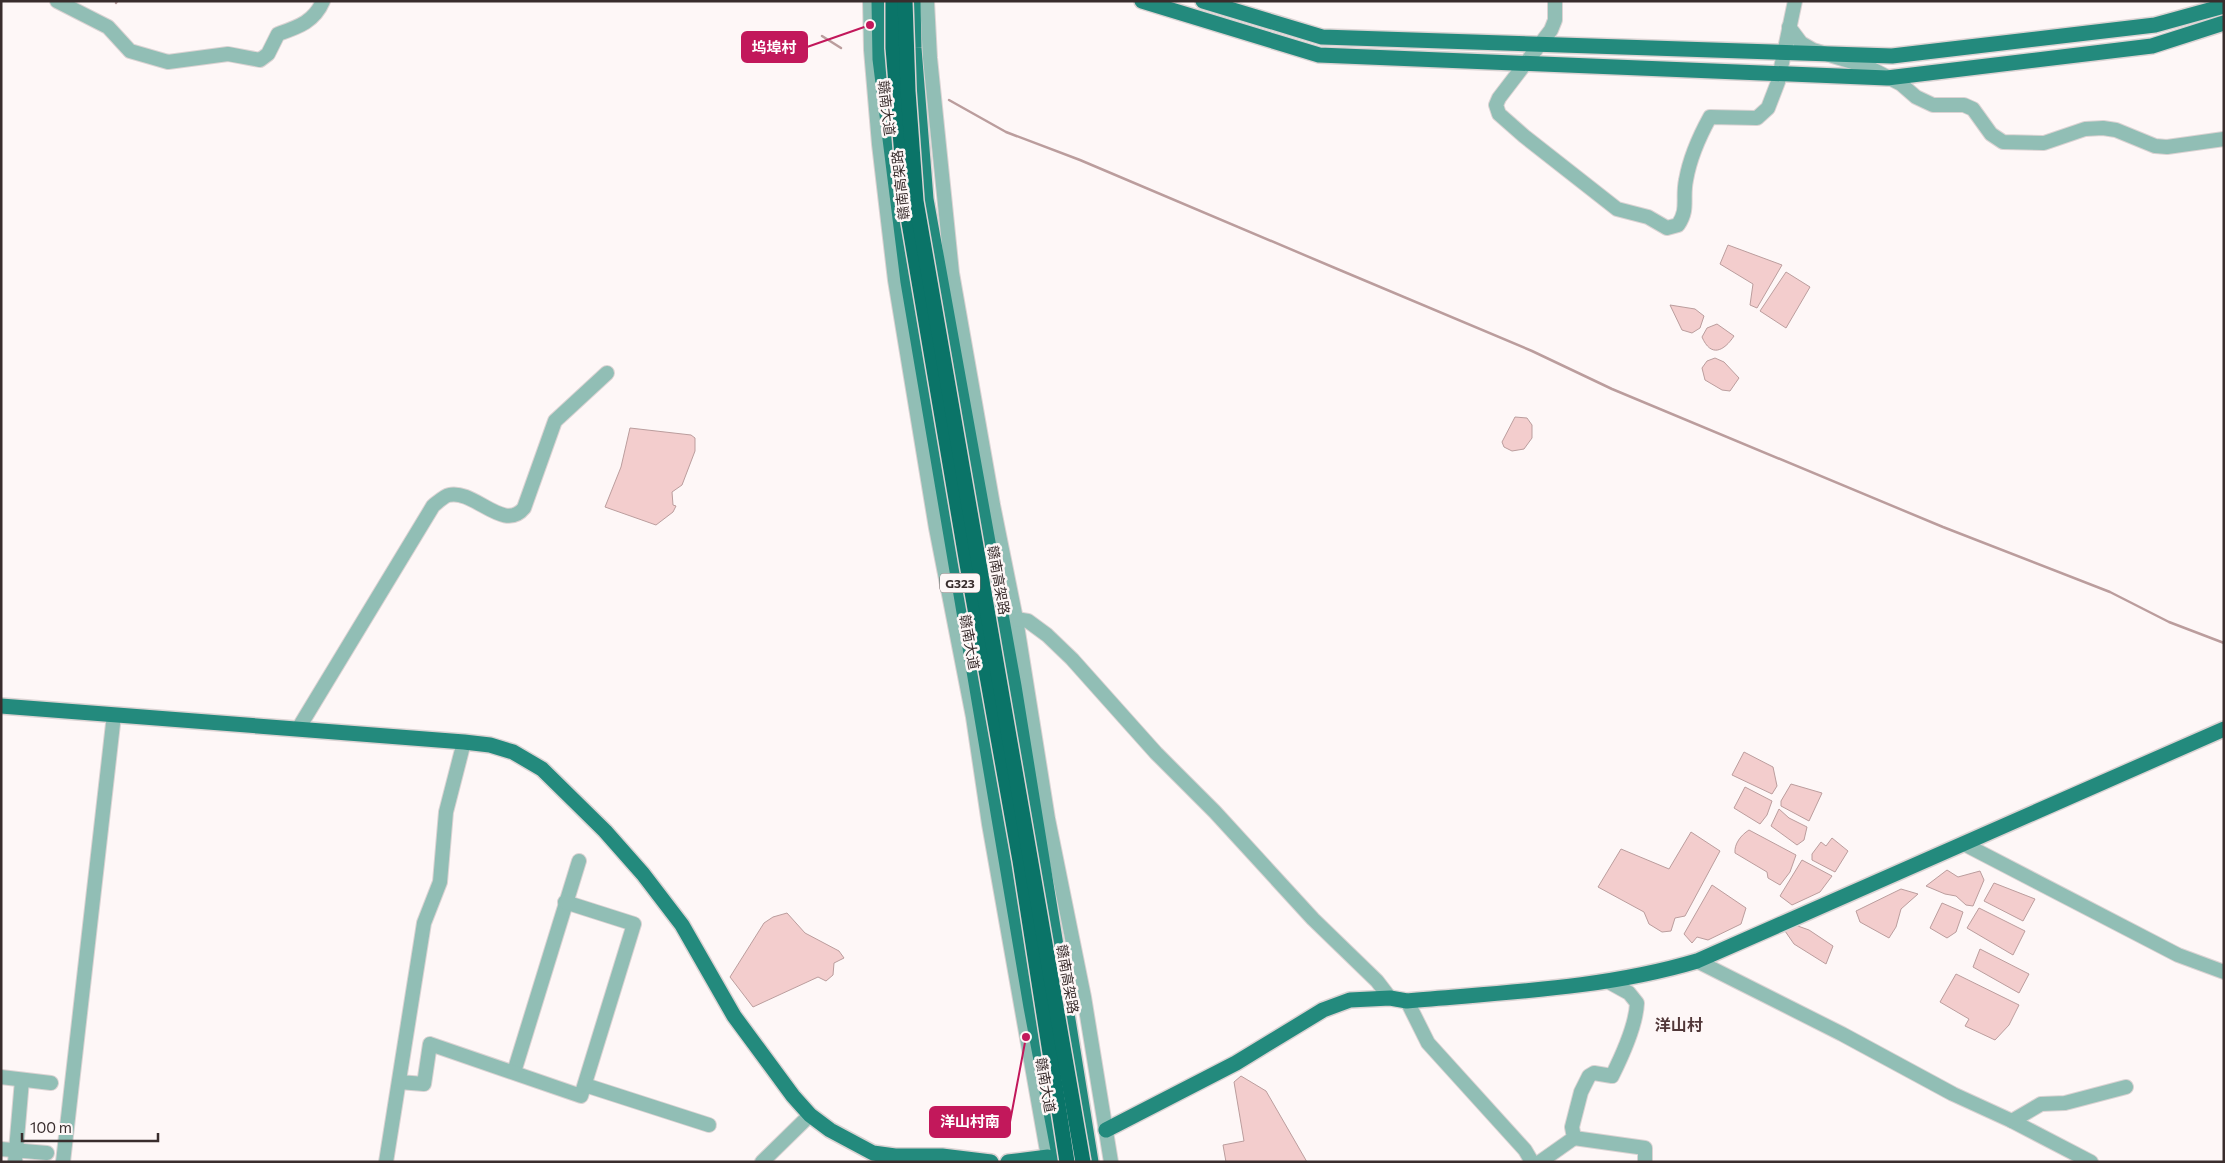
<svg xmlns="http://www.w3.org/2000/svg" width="2225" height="1163" font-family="Commissioner,'Noto Sans SC',sans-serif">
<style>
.water{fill:#f3cdcd;stroke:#bb9d9d}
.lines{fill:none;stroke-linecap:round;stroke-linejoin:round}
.stream{stroke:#bb9d9d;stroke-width:2.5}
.minor-casing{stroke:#dbd3d3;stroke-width:16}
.major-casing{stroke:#dbd3d3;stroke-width:18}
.minor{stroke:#91beb5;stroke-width:14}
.major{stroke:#238a7d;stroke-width:15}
.highway-bridge-casing{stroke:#dbd3d3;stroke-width:18;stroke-linecap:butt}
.highway-bridge{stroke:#0a7468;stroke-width:15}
.labels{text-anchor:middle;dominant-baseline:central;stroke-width:5;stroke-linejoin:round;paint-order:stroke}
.shield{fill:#fef7f7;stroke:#746a6a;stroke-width:1}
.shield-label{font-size:12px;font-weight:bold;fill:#392d2d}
.street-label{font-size:14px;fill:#392d2d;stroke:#fef7f7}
.quarter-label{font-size:16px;font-weight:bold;fill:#513738;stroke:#fef7f7}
.leader{fill:none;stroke:#c2185b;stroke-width:2}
.callout-dot{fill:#c2185b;stroke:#fef7f7;stroke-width:2}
.callout{fill:#c2185b;stroke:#c2185b;stroke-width:2}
.callout-label{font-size:15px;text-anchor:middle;font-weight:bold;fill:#fff}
</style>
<rect width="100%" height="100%" fill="#fef7f7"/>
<g class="water">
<polygon points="1728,245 1782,265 1757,308 1750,305 1753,284 1720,264"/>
<polygon points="1786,272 1810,287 1786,328 1760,311"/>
<polygon points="1670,305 1695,309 1704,316 1700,328 1692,333 1682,330"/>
<path d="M1717,324L1734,336C1724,351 1711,358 1702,337L1707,328Z"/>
<polygon points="1715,358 1724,362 1739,378 1730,391 1722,390 1705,380 1702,368 1707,361"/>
<polygon points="1515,417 1527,418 1532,425 1532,438 1524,449 1512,451 1504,447 1502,442"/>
<polygon points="630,428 691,435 695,438 695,451 682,485 672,492 673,505 676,506 673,512 656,525 605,507 621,467"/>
<polygon points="1744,752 1773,767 1777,786 1772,794 1732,775"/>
<polygon points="1791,784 1822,793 1809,821 1781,806 1781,801"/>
<polygon points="1745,787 1772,801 1767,815 1760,824 1734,808"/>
<polygon points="1779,809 1789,818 1807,827 1804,840 1797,845 1771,826"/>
<path d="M1749,830L1796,855L1790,872L1780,885L1768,878L1767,872L1735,853C1734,844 1741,835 1749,830Z"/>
<polygon points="1691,832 1720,851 1685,916 1675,918 1671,931 1662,932 1649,924 1644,912 1598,887 1621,849 1669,869"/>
<polygon points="1832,838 1848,851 1835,872 1812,860 1812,854 1821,842 1826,846"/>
<polygon points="1802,860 1832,876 1820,892 1792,905 1780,896"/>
<polygon points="1947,870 1958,877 1980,871 1984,880 1973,906 1966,905 1956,896 1945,894 1926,886"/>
<polygon points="1994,883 2035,899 2023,921 1984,901"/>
<polygon points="1712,885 1746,908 1741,924 1708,940 1697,937 1692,943 1684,934"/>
<polygon points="1901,889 1918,894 1901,909 1896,927 1889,938 1860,922 1856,911"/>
<polygon points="1942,903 1963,912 1956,932 1947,938 1930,928"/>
<polygon points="1979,908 2025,931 2013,955 1967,928"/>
<polygon points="787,913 805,933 839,951 844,958 834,963 833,975 826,981 818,977 753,1007 730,977 764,923 773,917"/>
<polygon points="1795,925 1809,930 1833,946 1826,964 1794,944 1785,931"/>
<polygon points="1980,949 2029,974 2019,993 1973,967"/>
<polygon points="1956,974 2019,1005 2009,1025 1995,1040 1965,1026 1969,1019 1940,1002"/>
<polygon points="1241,1076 1266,1091 1307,1162 1226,1162 1223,1145 1244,1141 1234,1082"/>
</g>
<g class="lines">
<g class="stream">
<polyline points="116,3 117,1"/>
<polyline points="822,36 841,48"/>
<polyline points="949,100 1006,132 1080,160 1335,268 1532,351 1612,389 1943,527 2110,592 2169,622 2224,643"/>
</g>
<g class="minor-casing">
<g id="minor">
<path d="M57,1L108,27L130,51L168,62L228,54L260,60L268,54L278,34C298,27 314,22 323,1"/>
<polyline points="870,1 871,50 879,144 895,280 936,528 973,717 989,824 1049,1162"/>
<polyline points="927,1 930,58 952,273 993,505 1016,619 1048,819 1084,997 1111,1162"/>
<path d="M1555,1V20L1551,30L1499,98L1496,105L1499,114L1524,136L1617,209L1648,217L1667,228L1678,225C1689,209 1682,199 1686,180C1690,157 1699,137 1710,117L1757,118L1768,108L1778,82L1795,1"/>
<polyline points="1789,27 1801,43 1813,50 1866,66 1901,84 1916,97 1933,105 1964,105 1973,109 1991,134 2003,142 2044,143 2085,129 2103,128 2116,130 2155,146 2167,147 2224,139"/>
<polyline points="1016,619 1028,621 1047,635 1072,659 1156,753 1215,812 1313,919 1377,981 1390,998"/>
<path d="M298,729L433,506C438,502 444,496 449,495C474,489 504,533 524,508L555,421L607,373"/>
<polyline points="1964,844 2178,955 2224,972"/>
<polyline points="1697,961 1842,1034 1953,1094 2012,1121 2091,1162"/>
<polyline points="1407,1001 1428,1043 1525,1150 1532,1162"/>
<polyline points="514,1072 579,861"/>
<polyline points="1,1077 51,1083"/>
<polyline points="399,1082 424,1084 430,1044 581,1096 634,924 565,902"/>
<polyline points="585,1085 709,1125"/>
<polyline points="2012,1121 2041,1104 2065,1103 2126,1087"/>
<polyline points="1574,1138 1645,1148 1645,1162"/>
<polyline points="1,1149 47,1153"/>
<polyline points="15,1162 22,1080"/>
<polyline points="63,1162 114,715"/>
<polyline points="386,1162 424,923 440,882 446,812 464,742"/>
<polyline points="762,1162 810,1115"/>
<path d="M1540,1162L1574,1138L1572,1127L1581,1092L1589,1076L1594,1073L1612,1076C1622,1056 1636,1026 1637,1003L1629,993L1609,982"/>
</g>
</g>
<g class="major-casing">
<g id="major">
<polyline points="879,1 880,59 908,282 1031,1007 1060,1160"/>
<polyline points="913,1 914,48 926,199 1014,686 1091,1162"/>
<polyline points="1142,1 1319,55 1887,78 2152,46 2224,23"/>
<polyline points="1203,1 1322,37 1892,56 2155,25 2224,6"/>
<polyline points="1,706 464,742 490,745 513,752 542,769 605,831 643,874 682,925 734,1016 793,1096 810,1115 830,1130 873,1153 895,1156 942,1156 991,1162"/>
<path d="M1106,1130L1236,1063L1323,1010L1350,1000L1390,998L1407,1001C1504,992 1603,989 1697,961L2224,729"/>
<polyline points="1008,1162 1048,1157"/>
</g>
</g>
<use href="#minor" class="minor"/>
<use href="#major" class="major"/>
<g class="highway-bridge-casing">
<g id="highway-bridge">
<polyline points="893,1 893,48 906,205 967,564 1020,861 1067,1162"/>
<polyline points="905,1 908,91 916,201 1083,1162"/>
</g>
</g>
<use href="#highway-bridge" class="highway-bridge"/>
</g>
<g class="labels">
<rect class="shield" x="940" y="573.5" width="40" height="19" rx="4"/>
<g class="shield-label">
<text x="960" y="583">G323</text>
</g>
<g class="street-label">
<text transform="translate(887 108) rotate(83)">赣南大道</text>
<text transform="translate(900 185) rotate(-96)">赣南高架路</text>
<text transform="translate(999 580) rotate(80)">赣南高架路</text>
<text transform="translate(970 642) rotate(80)">赣南大道</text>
<text transform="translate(1068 979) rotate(80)">赣南高架路</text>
<text transform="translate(1046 1085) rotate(80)">赣南大道</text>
</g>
<g class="quarter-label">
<text x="1679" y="1024">洋山村</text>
</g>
</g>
<path class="leader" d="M870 25L807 47M1026 1037L1010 1122"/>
<g class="callout-dot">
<circle cx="870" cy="25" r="5"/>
<circle cx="1026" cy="1037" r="5"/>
</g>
<g class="callout">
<rect x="742" y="32" width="65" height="30" rx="5"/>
<rect x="930" y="1107" width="80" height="30" rx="5"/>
</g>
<g class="callout-label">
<text x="774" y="53">坞埠村</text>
<text x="970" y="1127">洋山村南</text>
</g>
<rect width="2225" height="1163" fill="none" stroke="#392d2d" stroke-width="5"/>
<path d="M22 1133v8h136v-8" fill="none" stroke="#392d2d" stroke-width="2.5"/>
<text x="30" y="1133" font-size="15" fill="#392d2d" stroke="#fef7f7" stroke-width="4" paint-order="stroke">100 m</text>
</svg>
